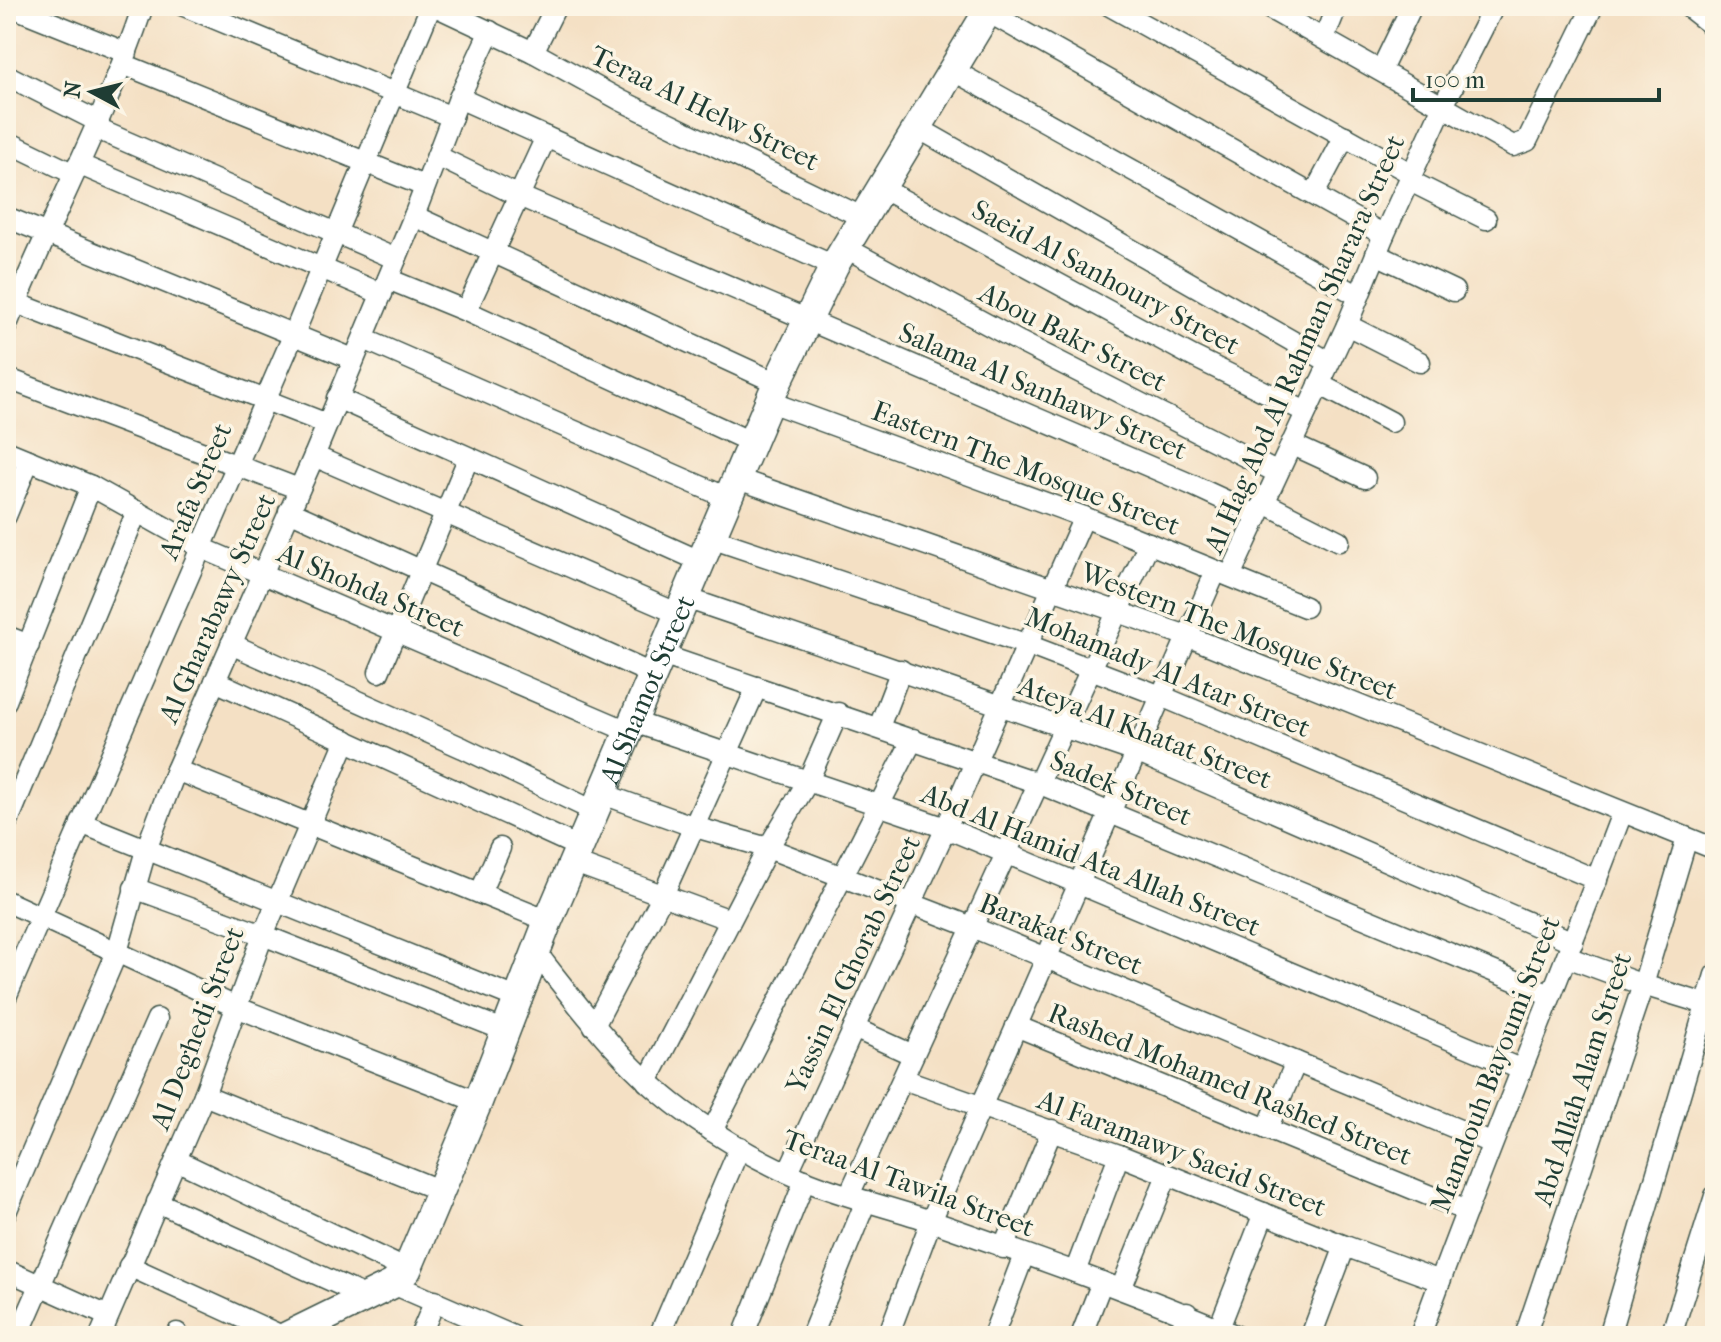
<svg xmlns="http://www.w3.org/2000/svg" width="1721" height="1342" font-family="'IM FELL French Canon',serif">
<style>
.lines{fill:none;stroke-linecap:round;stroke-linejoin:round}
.street-casing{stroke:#3f554a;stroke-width:23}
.secondary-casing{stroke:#3f554a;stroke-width:31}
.street{stroke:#fff;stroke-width:20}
.secondary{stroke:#fff;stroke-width:28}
.labels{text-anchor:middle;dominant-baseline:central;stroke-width:7;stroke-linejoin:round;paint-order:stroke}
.street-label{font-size:28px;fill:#1f3d34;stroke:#fcf5e5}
</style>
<rect width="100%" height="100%" fill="#fcf5e5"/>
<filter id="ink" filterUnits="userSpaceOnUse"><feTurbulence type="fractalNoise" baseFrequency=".0125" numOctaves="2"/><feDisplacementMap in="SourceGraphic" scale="16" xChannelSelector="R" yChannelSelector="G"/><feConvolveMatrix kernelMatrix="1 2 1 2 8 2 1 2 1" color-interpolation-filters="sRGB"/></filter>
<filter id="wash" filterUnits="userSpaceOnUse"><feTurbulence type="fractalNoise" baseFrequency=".006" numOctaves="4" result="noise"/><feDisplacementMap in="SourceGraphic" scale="32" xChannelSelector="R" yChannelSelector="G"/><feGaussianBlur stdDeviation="1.8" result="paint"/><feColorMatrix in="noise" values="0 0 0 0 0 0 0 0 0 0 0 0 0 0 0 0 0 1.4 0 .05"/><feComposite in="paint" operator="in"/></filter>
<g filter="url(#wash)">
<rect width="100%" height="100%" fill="#f4e0c4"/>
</g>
<g filter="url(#ink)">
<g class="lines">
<g class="street-casing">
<g id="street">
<polyline points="184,6 452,117"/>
<polyline points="435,6 533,52 622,101 864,218"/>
<polyline points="1110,6 1412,174"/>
<polyline points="1265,6 1513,146 1527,141 1593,6"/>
<polyline points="1687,6 1715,28"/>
<polyline points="15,8 127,53"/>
<polyline points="988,12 1384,235"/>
<polyline points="1324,38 1337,6"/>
<polyline points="533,52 556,6"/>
<polyline points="123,64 424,186"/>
<polyline points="1381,70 1412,6"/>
<polyline points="954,71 1359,296"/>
<polyline points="6,75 99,122"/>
<polyline points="459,98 834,266"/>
<polyline points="95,128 396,259"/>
<polyline points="918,128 1329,362"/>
<polyline points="6,141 74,174"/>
<polyline points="437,156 519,196 1190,484 1257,515"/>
<polyline points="78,164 382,294"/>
<polyline points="1410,181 1486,219"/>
<polyline points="881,188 1192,356 1306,412"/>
<polyline points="1314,194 1345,136"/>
<polyline points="414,216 777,383"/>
<polyline points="6,217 353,359"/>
<polyline points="846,248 1020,342 1276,472"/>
<polyline points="1376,254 1454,291"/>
<polyline points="388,279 466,311 753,443"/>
<polyline points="6,299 327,424"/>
<polyline points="466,311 546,137"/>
<polyline points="1347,325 1420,362"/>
<path d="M6,327C50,220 106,117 143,6"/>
<polyline points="364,339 730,499"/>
<polyline points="6,378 299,489"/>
<polyline points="1319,384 1391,422"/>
<polyline points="337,398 702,562"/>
<polyline points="770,402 1084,517 1305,607"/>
<polyline points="1291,444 1365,478"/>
<polyline points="6,451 91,486 202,548 630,732"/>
<polyline points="314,456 679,614"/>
<polyline points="738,479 1187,636 1715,849"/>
<polyline points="1263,502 1339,541"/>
<polyline points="289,511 654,675"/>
<polyline points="6,516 29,460"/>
<polyline points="711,538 1028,645 1161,696 1597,880"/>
<polyline points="1230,576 1347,325 1384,235 1443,106 1494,6"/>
<polyline points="686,598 1136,752 1573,942"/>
<polyline points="6,636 29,645"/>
<polyline points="231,644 463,748 596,812"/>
<polyline points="662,655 1038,783 1550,995"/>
<polyline points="379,672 468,459"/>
<polyline points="215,681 581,848"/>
<polyline points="6,701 91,486"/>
<polyline points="634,722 946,828 1520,1069"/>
<polyline points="879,727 901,670"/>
<polyline points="176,770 548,921"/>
<polyline points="603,794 695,827 768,848 972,927 1491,1143"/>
<polyline points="81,823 519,999"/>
<polyline points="6,826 137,511"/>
<polyline points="575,863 730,920"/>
<polyline points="134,888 263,935 506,1031"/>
<polyline points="480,893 500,848"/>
<polyline points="6,901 236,1007 478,1102"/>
<path d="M536,952C583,1012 629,1074 693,1118C727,1142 765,1164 804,1180C845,1197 889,1207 931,1221C1034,1257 1137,1293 1237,1336"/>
<polyline points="1567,957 1643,985 1715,1007"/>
<polyline points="6,997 293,336 431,6"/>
<polyline points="594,1026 663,895 757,687"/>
<polyline points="1016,1026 1467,1211"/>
<polyline points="854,1028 913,1055"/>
<polyline points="903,1079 1119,1155 1345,1246 1440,1281"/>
<polyline points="647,1082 768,848 808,781 838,713"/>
<polyline points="204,1095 441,1191"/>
<polyline points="1267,1129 1296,1062"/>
<polyline points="712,1131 913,739"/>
<polyline points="176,1160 407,1270"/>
<polyline points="788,1172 946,828 1084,517"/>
<polyline points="849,1195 1149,543"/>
<polyline points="157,1202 367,1297"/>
<polyline points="6,1212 117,952 146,850 176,770 314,456 414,216 459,98 490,31"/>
<polyline points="1003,1248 1052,1130"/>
<polyline points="129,1266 282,1336"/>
<polyline points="6,1270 108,1316"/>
<polyline points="1075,1272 1119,1155"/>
<polyline points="393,1284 513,1336"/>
<polyline points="1121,1289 1167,1175"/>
<polyline points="1219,1328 1264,1213"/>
<polyline points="18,1336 157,1019"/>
<polyline points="100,1336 204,1095 263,935 346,740"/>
<polyline points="176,1336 177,1333"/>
<polyline points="420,1336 435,1301"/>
<polyline points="659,1336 740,1147"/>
<polyline points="743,1336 805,1180"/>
<polyline points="811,1336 866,1201"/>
<polyline points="888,1336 931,1221 1216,571"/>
<polyline points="993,1336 1024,1255"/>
<polyline points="1081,1336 1102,1282"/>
<polyline points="1179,1336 1187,1313"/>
<polyline points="1311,1336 1345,1246"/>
<path d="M1420,1336C1483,1160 1556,988 1622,813"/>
<polyline points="1525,1336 1643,985 1687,838"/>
<polyline points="1609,1336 1715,975"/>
<polyline points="1671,1336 1715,1196"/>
</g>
</g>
<g class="secondary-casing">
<g id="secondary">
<path id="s1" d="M287,1336L393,1284L407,1270L478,1102L548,921L777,383L834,266L991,6"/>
</g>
</g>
<use href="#street" class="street"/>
<use href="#secondary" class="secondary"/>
</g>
</g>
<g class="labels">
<g class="street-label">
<text transform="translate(705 108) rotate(26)">Teraa Al Helw Street</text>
<text transform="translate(1106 277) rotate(28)">Saeid Al Sanhoury Street</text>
<text transform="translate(1073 337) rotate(27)">Abou Bakr Street</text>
<text transform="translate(1304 344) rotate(-66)">Al Hag Abd Al Rahman Sharara Street</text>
<text transform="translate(1043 391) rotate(23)">Salama Al Sanhawy Street</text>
<text transform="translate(1026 468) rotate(21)">Eastern The Mosque Street</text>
<text transform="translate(195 491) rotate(-67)">Arafa Street</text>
<text transform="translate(371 590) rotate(23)">Al Shohda Street</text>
<text transform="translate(217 608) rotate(-66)">Al Gharabawy Street</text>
<text transform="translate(1239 631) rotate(21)">Western The Mosque Street</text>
<text transform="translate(1168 672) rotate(22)">Mohamady Al Atar Street</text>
<text stroke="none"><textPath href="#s1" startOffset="766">Al Shamot Street</textPath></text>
<text transform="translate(1145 732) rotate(21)">Ateya Al Khatat Street</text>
<text transform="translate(1121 788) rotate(23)">Sadek Street</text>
<text transform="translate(1091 860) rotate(22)">Abd Al Hamid Ata Allah Street</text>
<text transform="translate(1061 934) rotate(22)">Barakat Street</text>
<text transform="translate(853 964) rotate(-65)">Yassin El Ghorab Street</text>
<text transform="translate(197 1028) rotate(-69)">Al Deghedi Street</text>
<text transform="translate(1495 1064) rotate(-69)">Mamdouh Bayoumi Street</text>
<text transform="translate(1582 1079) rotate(-72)">Abd Allah Alam Street</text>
<text transform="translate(1230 1084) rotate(22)">Rashed Mohamed Rashed Street</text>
<text transform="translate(1182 1153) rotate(21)">Al Faramawy Saeid Street</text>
<text transform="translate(909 1183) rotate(20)">Teraa Al Tawila Street</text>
</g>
</g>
<rect width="1721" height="1342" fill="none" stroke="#fcf5e5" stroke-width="32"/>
<g transform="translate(92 92) rotate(277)" stroke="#fcf5e5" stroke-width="6" paint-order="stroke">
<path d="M0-6L14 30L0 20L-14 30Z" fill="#1f3d34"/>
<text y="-12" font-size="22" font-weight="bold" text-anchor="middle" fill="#1f3d34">N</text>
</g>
<path d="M1413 88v12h246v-12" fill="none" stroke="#1f3d34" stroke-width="4"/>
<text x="1425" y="88" font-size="24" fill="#1f3d34" stroke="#fcf5e5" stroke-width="6" paint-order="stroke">100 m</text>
</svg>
